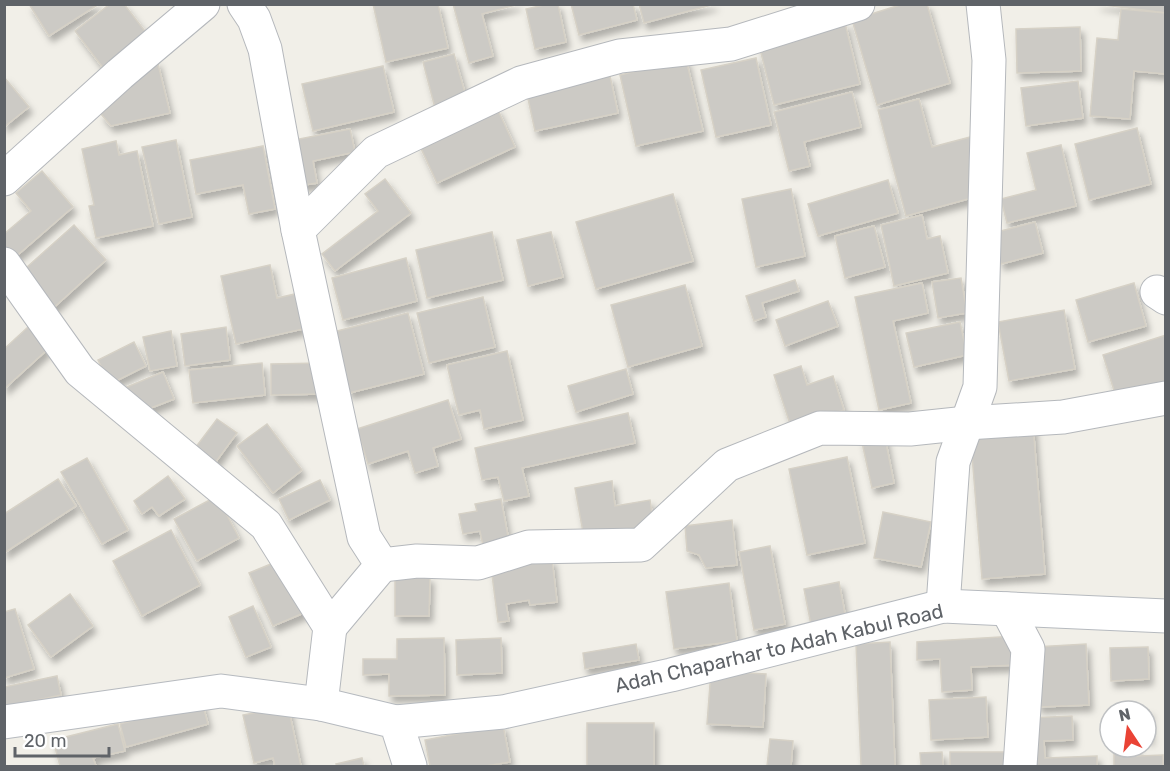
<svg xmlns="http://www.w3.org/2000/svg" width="1170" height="771" font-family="Rubik,sans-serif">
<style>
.building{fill:#cccac5;stroke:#d6d1c6;stroke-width:1.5;filter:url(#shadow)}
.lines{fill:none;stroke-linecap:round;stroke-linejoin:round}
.street-casing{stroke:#b5b8bc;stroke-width:35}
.secondary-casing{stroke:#b6babf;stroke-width:35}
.street{stroke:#fff;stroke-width:33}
.secondary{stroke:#fff;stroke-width:33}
.labels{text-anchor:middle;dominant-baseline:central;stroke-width:4.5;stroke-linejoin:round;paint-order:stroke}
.street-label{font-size:20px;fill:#5f6368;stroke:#fff}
</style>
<defs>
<filter id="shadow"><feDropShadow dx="3.5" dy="6" stdDeviation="3" flood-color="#0004"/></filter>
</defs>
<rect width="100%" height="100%" fill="#f1efe8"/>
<g class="building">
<polygon points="29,4 99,4 49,36"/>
<polygon points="110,4 124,4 151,39 107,73 75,31"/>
<polygon points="373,4 438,4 448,48 386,62"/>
<polygon points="453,4 519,4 482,14 493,56 469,63"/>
<polygon points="548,4 558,4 566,42 535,49 526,9"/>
<polygon points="571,4 633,4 637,20 579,35"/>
<polygon points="639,4 715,4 644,23"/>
<polygon points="903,4 927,4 950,83 877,105 852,20"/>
<polygon points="1097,4 1166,4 1166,13"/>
<polygon points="1121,9 1166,13 1165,74 1134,71 1130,119 1090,116 1097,38 1118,40"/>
<polygon points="845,23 860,84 774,105 759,45"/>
<polygon points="1080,27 1081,71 1017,73 1016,29"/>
<polygon points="454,54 467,100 435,108 423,62"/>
<polygon points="756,58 771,125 716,137 701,70"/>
<polygon points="686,59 703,131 636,146 620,75"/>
<polygon points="157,60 170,113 111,126 101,114"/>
<polygon points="383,66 394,112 313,131 302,84"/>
<polygon points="610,76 618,113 535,131 527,94"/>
<polygon points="4,77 29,107 4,127"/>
<polygon points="1078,81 1083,118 1026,126 1021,88"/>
<polygon points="852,92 861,127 804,142 810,166 789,171 774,112"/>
<polygon points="919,99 932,147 974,136 979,196 906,216 878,110"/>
<polygon points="497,108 515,147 437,183 419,144"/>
<polygon points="1137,128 1151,184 1089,200 1075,144"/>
<polygon points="350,129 355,152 313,161 317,183 297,186 289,141"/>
<polygon points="176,140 192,217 159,224 142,147"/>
<polygon points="116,141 119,155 137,151 153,226 96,238 89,206 94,205 82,149"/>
<polygon points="1061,145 1076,206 1007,223 1001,199 1036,190 1027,153"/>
<polygon points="263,146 275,209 249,214 243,185 196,194 190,160"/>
<polygon points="42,171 73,207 13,259 4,250 4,234 31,211 16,193"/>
<polygon points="385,179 411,213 335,271 322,254 378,211 365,194"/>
<polygon points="888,180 898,213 818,236 808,204"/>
<polygon points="791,189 805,256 756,267 742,199"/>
<polygon points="673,194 693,261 596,289 576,222"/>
<polygon points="922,215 927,239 940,236 948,273 894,286 881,225"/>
<polygon points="1035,222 1043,253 1001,264 993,233"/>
<polygon points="74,225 106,260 50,311 18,275"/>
<polygon points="874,226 885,267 845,278 835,236"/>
<polygon points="492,232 503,280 427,298 416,250"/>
<polygon points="551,232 563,277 528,286 517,240"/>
<polygon points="406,258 417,301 343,320 332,278"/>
<polygon points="270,265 277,298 295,294 303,329 236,344 221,276"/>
<polygon points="961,278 967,313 938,318 932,282"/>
<polygon points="795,280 799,291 762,303 766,317 754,321 746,296"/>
<polygon points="922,283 928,313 893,321 911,403 879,410 855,297"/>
<polygon points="1134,283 1146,326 1088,342 1076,300"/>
<polygon points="685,285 702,346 628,367 611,305"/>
<polygon points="483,297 495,347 429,363 417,313"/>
<polygon points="828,301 838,326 785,346 776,320"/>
<polygon points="1064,310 1075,369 1009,381 998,322"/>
<polygon points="408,313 424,374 349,393 333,332"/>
<polygon points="960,322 967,355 914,367 906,333"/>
<polygon points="28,327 48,349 4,389 4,349"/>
<polygon points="226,327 230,360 185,366 181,334"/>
<polygon points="171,331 177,366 150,371 143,337"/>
<polygon points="1166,335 1166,385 1117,400 1103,355"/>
<polygon points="134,342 146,366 110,384 98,360"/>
<polygon points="507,351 523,420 484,429 480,410 459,415 447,365"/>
<polygon points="262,363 265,395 193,403 189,370"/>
<polygon points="321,363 322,394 271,395 271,364"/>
<polygon points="801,366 807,385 833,376 844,410 791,427 774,375"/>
<polygon points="626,369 633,394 576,412 568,386"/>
<polygon points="163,372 174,399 143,411 122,389"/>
<polygon points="448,400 461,439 433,448 438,466 415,473 408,451 368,464 357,429"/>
<polygon points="628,413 635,443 522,468 529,496 504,501 498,477 482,480 475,448"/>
<polygon points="217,419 237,433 215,463 195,448"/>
<polygon points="267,424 302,470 273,493 237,446"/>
<polygon points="1033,425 1045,574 982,579 970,430"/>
<polygon points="884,433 894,483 872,488 861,438"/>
<polygon points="847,457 865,543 807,555 789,469"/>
<polygon points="87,458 128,530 102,544 61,472"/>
<polygon points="168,476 185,499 159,516 152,507 142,514 134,501"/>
<polygon points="58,479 76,506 4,553 4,514"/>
<polygon points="320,480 330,500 289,520 279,499"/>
<polygon points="612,481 615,506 650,500 654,526 584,538 575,488"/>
<polygon points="217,496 239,538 197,561 174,519"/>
<polygon points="501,499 510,547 484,551 480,531 463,534 459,514 477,511 475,504"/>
<polygon points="883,512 931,522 921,567 874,558"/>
<polygon points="732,520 737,565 706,568 699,555 687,551 685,526"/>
<polygon points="171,530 200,585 142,616 113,561"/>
<polygon points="770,546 785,624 754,630 739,552"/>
<polygon points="283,559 306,612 273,626 249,573"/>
<polygon points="552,559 557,602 530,605 529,600 506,604 509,621 498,622 491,567"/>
<polygon points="395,576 430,577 429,616 395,616"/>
<polygon points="839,582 846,619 811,625 804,589"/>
<polygon points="729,583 737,641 674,649 666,592"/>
<polygon points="70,594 93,626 51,657 28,625"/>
<polygon points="253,606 271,647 246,657 229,617"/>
<polygon points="15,609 34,669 4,678 4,612"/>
<polygon points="1016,636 1017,665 971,667 972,690 942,692 940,659 917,660 917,642"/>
<polygon points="444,638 445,695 389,696 389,674 363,675 363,659 397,659 397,639"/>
<polygon points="501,638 502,673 457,675 456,640"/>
<polygon points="890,642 895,766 861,766 856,644"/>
<polygon points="636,644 639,660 585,669 583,653"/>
<polygon points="1086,644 1089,705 1038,707 1035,647"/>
<polygon points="1148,647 1149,679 1111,681 1110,648"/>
<polygon points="711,671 766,674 763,727 707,724"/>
<polygon points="57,676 61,695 4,707 4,687"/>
<polygon points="986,697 988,737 931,740 929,700"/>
<polygon points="202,702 208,724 126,747 120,724"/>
<polygon points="288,706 301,766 275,766 273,758 254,763 243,715"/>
<polygon points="1149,710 1150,739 1146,739 1146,711 1126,711"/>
<polygon points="1072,716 1073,740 1044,741 1045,758 1097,756 1097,766 1029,766 1027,718"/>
<rect x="587" y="723" width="67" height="43"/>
<polygon points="118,724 125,751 93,758 96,766 60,766 53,740"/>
<polygon points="503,725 510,762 486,766 430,766 425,740"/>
<polygon points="770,739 793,741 791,766 767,766"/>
<polygon points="1114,747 1137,747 1137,756 1163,755 1163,766 1114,766"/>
<polygon points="942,752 943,766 921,766 920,753"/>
<rect x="950" y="752" width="61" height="14"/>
<polygon points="362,758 364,766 337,766 336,764"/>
</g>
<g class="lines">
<g class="street-casing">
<g id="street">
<polyline points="244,4 254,19 265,49 298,230 364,537 382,565 330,627"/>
<polyline points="4,179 120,74 203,4"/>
<polyline points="298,230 376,152 521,83 620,56 731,44 858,4"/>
<polyline points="4,264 80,371 266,525 330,627 321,704"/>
<polyline points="1157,292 1166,298"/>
<polyline points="382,565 417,561 478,563 529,547 641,545 727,465 820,428 910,429 967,423 1063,417 1166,398"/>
<polyline points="943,606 953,462 980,387 989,60 983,4"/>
<polyline points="1007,609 1028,649 1020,766"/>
</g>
</g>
<g class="secondary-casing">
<g id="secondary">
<polyline points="4,722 221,691 321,704 396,722 410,766"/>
<polyline points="396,722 503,712 671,675 943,606 1166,616"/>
</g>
</g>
<use href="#street" class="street"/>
<use href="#secondary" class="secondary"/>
</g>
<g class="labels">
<g class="street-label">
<text transform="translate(779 648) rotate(-13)">Adah Chaparhar to Adah Kabul Road</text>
</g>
</g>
<rect width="1170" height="771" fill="none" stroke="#5f6368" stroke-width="12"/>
<g transform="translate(1128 729) rotate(347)"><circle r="28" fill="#ffffff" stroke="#bfc1c3" stroke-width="1.5"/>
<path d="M0-4.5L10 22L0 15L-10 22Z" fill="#ea4335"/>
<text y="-9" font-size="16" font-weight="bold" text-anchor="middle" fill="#5f6368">N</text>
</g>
<path d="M15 747v9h94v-9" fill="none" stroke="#5f6368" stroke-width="3"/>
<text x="24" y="747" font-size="18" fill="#5f6368" stroke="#ffffff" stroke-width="4.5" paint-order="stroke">20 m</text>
</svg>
